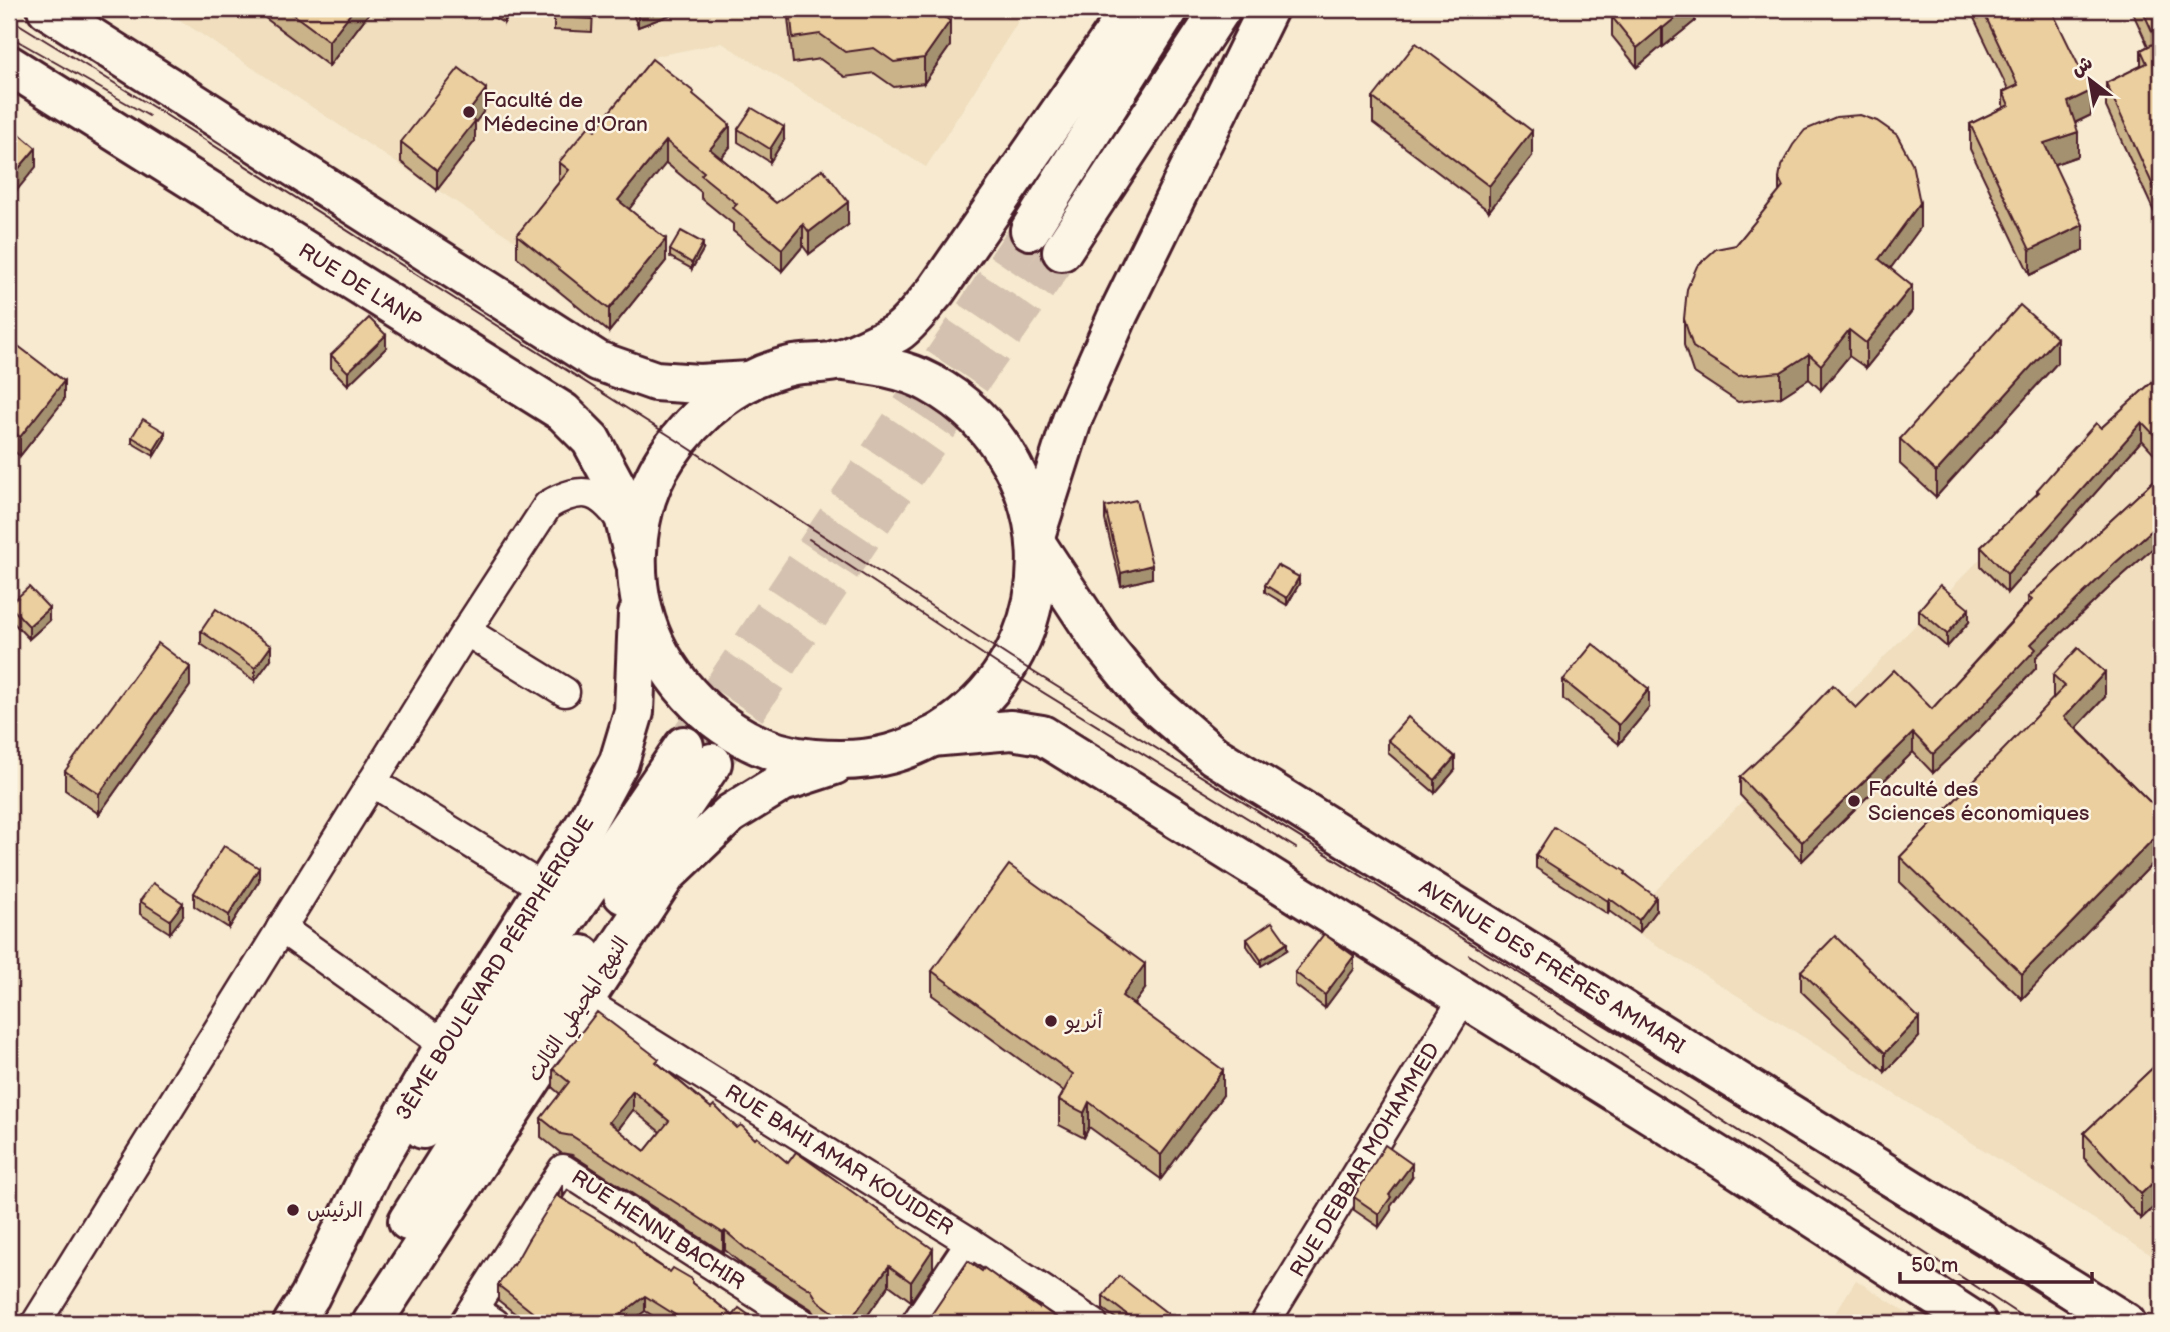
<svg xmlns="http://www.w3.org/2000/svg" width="2170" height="1332" font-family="'Balsamiq Sans','Playpen Sans Arabic',sans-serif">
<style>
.built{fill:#f0debe}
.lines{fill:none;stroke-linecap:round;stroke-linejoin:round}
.trunk-tunnel{stroke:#d4c1af;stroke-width:38;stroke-dasharray:38 19;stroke-linecap:butt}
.minor-casing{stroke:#4a1f2b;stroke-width:33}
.primary-casing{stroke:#4a1f2b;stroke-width:44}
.trunk-casing{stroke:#4a1f2b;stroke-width:44}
.minor{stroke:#fcf5e5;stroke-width:28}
.primary{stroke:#fcf5e5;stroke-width:38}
.trunk{stroke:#fcf5e5;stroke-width:38}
.tram{stroke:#4a1f2b;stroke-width:2}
.wall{fill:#cab289;stroke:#4a1f2b;stroke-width:2;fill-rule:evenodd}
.shaded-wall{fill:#a4916f;stroke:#4a1f2b;stroke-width:2}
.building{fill:#ebcf9f;stroke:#4a1f2b;stroke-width:2;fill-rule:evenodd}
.poi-dot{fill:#4a1f2b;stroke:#fcf5e5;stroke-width:2.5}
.labels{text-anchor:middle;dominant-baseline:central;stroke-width:5;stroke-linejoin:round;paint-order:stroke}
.poi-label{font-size:21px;fill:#4a1f2b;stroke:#fcf5e5;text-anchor:start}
.street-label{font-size:21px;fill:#4a1f2b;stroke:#fcf5e5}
</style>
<rect width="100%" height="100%" fill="#f7ead0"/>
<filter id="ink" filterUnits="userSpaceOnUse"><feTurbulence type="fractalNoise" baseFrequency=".0143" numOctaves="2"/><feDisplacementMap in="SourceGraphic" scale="14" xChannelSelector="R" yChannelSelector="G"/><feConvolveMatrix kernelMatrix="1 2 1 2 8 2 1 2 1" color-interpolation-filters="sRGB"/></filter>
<g filter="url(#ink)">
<g class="built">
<polygon points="163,9 1026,9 926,167 722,43 656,56 529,250"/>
<polygon points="2161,374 2161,1261 1623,924"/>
<polygon points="1856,1280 1923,1323 1829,1323"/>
</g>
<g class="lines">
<g class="trunk-tunnel">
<polyline points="688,740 1030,230"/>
<polyline points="715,758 872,522 1062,251"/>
</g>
<g class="minor-casing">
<g id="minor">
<polyline points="466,631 565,692"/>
<polyline points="372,782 545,889"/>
<polyline points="281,928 445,1045"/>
<polyline points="584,1001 970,1242 1093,1323"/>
<polyline points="473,1309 495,1323"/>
<path d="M36,1323L466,631L548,505C586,483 601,492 625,526"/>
<polyline points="464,1323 563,1169 802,1323"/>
<polyline points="916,1323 970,1242"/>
<polyline points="1265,1323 1465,996"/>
</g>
</g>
<g class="primary-casing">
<g id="primary">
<polyline points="47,9 598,361 655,381 699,384 750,381"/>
<polyline points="9,65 563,412 591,440 617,488 635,561"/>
<polyline points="1037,545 1101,642 1146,697 1213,755 2126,1323"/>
<polyline points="931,737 1011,730 1042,735 1723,1159 1977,1323"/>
</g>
</g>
<g class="trunk-casing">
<g id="trunk">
<polyline points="1030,230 1169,9"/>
<polyline points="1062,251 1221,9"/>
<path d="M836,360C868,364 901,367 930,383C965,402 993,430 1012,465C1074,578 1015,719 890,754C865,761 840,761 814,759C748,754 692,710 660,654C627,594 629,513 667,456C696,412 742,376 794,365C807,363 822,364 835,361C846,358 889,338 898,332C911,323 925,303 936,291L1131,9"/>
<polyline points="1036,533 1073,417 1118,315 1268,9"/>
<polyline points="623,894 712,763"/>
<polyline points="423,1129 684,746"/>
<polyline points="408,1221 493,1087 582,955"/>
<polyline points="293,1323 310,1296 371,1172 445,1045 585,825 619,762 634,712 638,614"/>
<polyline points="372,1323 666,875 730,814 782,782 834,765"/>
</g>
</g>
<use href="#minor" class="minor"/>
<use href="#primary" class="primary"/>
<use href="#trunk" class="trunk"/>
<g class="tram">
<polyline points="9,18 158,110 678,441 1011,658 1460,937 2022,1280 2086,1323"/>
<polyline points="9,36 149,116"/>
<polyline points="809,539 1005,669 1296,848"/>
<polyline points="1469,955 2032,1323"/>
</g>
</g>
<g class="wall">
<polygon points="264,9 372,9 329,66 264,17"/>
<polygon points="477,9 512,9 504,23"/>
<polygon points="554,9 593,9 592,32 554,30"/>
<polygon points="631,9 686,9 638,27"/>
<polygon points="788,9 941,9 941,14 950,46 924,83 894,87 874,73 845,77 820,59 793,63 788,18"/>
<polygon points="1695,9 1695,21 1663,47 1662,46 1637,67 1612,36 1612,17"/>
<polygon points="1972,9 2051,9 2091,115 2075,123 2078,156 2054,164 2083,250 2030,275 1970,149 1970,124 2003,108 2003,92 2008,89 1972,14"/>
<polygon points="2131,9 2161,9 2161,227 2106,107 2106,83 2141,66 2141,50 2148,46"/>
<polygon points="694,96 730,147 721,158 776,203 848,225 809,254 803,246 782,271 733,231 733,224 701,198 701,192 666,163 629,209 666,261 609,332 517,257 517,235 559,182 559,162 595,130"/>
<polygon points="1373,98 1532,156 1489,211 1373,123"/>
<polygon points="486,108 475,123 475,141 437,190 401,162 401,142"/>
<polygon points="738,129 784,140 770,162 738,142"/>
<polygon points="1779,179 1920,228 1890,269 1912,311 1866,368 1849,356 1821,390 1809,379 1781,397 1738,402 1693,372 1684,345 1684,319 1736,245 1779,193"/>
<polygon points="670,250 703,250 692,269 670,257"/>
<polygon points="9,339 64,400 20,456 9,447"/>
<polygon points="386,348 348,385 331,368 331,355"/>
<polygon points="2057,363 1936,497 1900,464 1900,439"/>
<polygon points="2161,374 2161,461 2142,440 2007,593 1981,566 1981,547 2037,494 2037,490 2101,428"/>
<polygon points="132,437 165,438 154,456 132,443"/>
<polygon points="2161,474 2161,541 2114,583 2036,657 2036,668 1978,730 1933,773 1913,752 1802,861 1740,795 1740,777 1856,708 1932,709 2028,603 2028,597"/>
<polygon points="1105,507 1152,578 1121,586 1105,520"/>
<polygon points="1299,584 1287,605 1265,592 1265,585"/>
<polygon points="9,605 49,621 29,639 9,618"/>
<polygon points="1919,610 1969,622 1947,647 1919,623"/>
<polygon points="201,631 271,659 255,681 201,644"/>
<polygon points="2053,675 2105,697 2076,728 2161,813 2161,855 2022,999 1900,882 1900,857 2053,699"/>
<polygon points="1563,680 1649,708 1619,744 1563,699"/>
<polygon points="190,686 99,814 65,790 65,771"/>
<polygon points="1388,740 1455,770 1435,793 1388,753"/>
<polygon points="1536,855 1626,874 1656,910 1639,933 1609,911 1608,914 1536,868"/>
<polygon points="259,881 229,928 194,906 194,893"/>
<polygon points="140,901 183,916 170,933 140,914"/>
<polygon points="1247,939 1287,950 1261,966 1247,946"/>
<polygon points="1354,969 1325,1008 1295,985 1295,972"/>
<polygon points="932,971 1145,989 1134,1004 1223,1095 1161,1179 1089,1127 1084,1138 1059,1125 1059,1100 1064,1092 932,995"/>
<polygon points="1801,971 1919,1037 1885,1072 1801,991"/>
<polygon points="2161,1060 2161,1200 2141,1219 2084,1158 2084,1133"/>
<path d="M659,1064L711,1108L737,1128L755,1139L933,1268L911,1301L889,1285L862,1323H822L818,1320L811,1309L745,1267L725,1250L723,1252L572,1155L561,1153L541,1137V1118L560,1094L553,1088V1069ZM633,1110L660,1132L645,1151L618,1130Z"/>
<polygon points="1412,1177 1391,1206 1391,1210 1379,1227 1354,1210 1354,1197"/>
<polygon points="563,1199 670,1272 692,1283 733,1316 760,1323 665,1323 645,1311 629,1323 527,1323 498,1300 498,1285"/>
<polygon points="1103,1296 1180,1323 1122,1323 1103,1309"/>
</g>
<g class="shaded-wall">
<polygon points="354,9 372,9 329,66 329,41"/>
<polygon points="504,9 512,9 504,23"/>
<polygon points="638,9 686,9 638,27"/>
<polygon points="934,9 941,9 941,23"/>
<polygon points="1686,9 1695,9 1695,21 1663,47 1663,28"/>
<polygon points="950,21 950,46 924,83 924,58"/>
<polygon points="1662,27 1662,46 1637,67 1637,48"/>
<polygon points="486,89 486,108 475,123 475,141 437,190 437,170 466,115"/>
<polygon points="2091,91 2091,115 2068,126 2068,102"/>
<polygon points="730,125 730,147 710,171 710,149"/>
<polygon points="784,127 784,140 770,162 770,149"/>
<polygon points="1532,131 1532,156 1489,211 1489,186"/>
<polygon points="2078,132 2078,156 2044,168 2044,143"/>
<polygon points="666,141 666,163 618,223 618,200"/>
<polygon points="36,148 36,167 9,200 9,180"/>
<polygon points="848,202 848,225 809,254 809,232"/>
<polygon points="1920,203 1920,228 1879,284 1879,259"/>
<polygon points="803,224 803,246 782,271 782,249"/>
<polygon points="2083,225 2083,250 2030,275 2030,250"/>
<polygon points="666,239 666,261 609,332 609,309"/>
<polygon points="703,243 703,250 692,269 692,263"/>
<polygon points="1912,286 1912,311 1866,368 1866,343"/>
<polygon points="1849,330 1849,356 1821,390 1821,365"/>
<polygon points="386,335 386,348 348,385 348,372"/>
<polygon points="2057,338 2057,363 1936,497 1936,472"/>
<polygon points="1809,354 1809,379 1781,397 1781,372"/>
<polygon points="64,381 64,400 20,456 20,437"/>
<polygon points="2142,422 2142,440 2007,593 2007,574"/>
<polygon points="165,432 165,438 154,456 154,450"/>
<polygon points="2161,522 2161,541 2114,583 2036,657 2036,668 1978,730 1933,773 1933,754 2031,644 2114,564"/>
<polygon points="1152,565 1152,578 1121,586 1121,573"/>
<polygon points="1299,577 1299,584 1287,605 1287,598"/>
<polygon points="49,608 49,621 29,639 29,626"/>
<polygon points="1969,609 1969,622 1947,647 1947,634"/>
<polygon points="271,646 271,659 255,681 255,668"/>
<polygon points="190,667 190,686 99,814 99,794"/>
<polygon points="2105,672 2105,697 2064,741 2064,717"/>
<polygon points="1649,689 1649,708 1619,744 1619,725"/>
<polygon points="1913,733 1913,752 1802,861 1802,842"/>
<polygon points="1455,757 1455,770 1435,793 1435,780"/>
<polygon points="2161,831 2161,855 2022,999 2022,974"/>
<polygon points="259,868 259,881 229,928 229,915"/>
<polygon points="1656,897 1656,910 1639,933 1639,920"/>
<polygon points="1609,898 1609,911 1608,914 1608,901"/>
<polygon points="183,903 183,916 170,933 170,920"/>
<polygon points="1287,943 1287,950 1261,966 1261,960"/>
<polygon points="1354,956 1354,969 1325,1008 1325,995"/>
<polygon points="1145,964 1145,989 1122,1020 1122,996"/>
<polygon points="1919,1018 1919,1037 1885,1072 1885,1053"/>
<polygon points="1223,1070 1223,1095 1161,1179 1161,1155"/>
<polygon points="633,1091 633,1110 609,1141 609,1122"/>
<polygon points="1089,1102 1089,1127 1084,1138 1084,1113"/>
<polygon points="1412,1164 1412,1177 1391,1206 1391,1210 1379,1227 1379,1214 1389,1195"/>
<polygon points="2161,1175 2161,1200 2141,1219 2141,1194"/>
<polygon points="563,1185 563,1200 558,1196"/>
<polygon points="725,1231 725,1250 723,1252 723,1233"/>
<polygon points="933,1249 933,1268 911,1301 911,1282"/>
<polygon points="889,1266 889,1285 862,1323 848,1323"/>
<polygon points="645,1296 645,1311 629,1323 610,1323"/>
</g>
<g class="building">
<polygon points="286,9 354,9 329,41"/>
<polygon points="554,9 592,9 592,19 554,17"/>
<polygon points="790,9 934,9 950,21 924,58 894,62 874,48 845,52 820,34 793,38"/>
<polygon points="1622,9 1686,9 1663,28 1662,27 1637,48 1612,17"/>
<polygon points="1982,9 2051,9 2091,91 2068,102 2078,132 2044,143 2083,225 2030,250 1970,124 2009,105 2003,92 2018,85"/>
<polygon points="2142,9 2161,9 2161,203 2106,83 2147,63 2141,50 2157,42"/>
<polygon points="1416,43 1532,131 1489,186 1373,98"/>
<polygon points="652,59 694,92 693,94 730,125 710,149 776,203 823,169 848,202 809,232 803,224 782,249 733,208 737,204 701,175 704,172 666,141 618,200 666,239 609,309 517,235 569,170 559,162 589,126 595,130"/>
<polygon points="459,68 486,89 466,115 475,121 437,170 401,142"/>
<polygon points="752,108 784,127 770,149 738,129"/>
<polygon points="1860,115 1877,121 1897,135 1912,163 1920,203 1879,259 1912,286 1866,343 1849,330 1821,365 1809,354 1781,372 1738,376 1693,347 1684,319 1687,289 1697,266 1716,249 1736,245 1783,187 1779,179 1781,166 1793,145 1805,130 1836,117"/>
<polygon points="9,125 36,148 9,180"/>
<polygon points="681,231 703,243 692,263 670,250"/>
<polygon points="2020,305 2057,338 1936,472 1900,439"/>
<polygon points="369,318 386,335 348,372 331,355"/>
<polygon points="9,339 64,381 20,437 9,428"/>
<polygon points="2161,374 2161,442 2142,422 2007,574 1981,547 2039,492 2037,490 2096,423 2101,428"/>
<polygon points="143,419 165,432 154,450 132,437"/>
<polygon points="2161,474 2161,522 2114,564 2031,644 2036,649 1978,711 1933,754 1913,733 1802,842 1740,777 1790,730 1833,685 1856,708 1894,670 1932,709 2032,600 2028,597"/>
<polygon points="1136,500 1152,565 1121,573 1105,507"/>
<polygon points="1277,565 1299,577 1287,598 1265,585"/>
<polygon points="1940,585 1969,609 1947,634 1919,610"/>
<polygon points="29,587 49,608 29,626 9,605"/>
<polygon points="216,609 271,646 255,668 201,631"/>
<polygon points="158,643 190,667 99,794 65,771"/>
<polygon points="1593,644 1649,689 1619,725 1563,680"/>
<polygon points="2078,648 2105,672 2064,717 2161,813 2161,831 2022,974 1900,857 2065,686 2053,675"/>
<polygon points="1408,717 1455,757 1435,780 1388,740"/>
<polygon points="1554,827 1626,872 1625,874 1656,897 1639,920 1609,898 1608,901 1536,855"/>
<polygon points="224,846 259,868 229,915 194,893"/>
<polygon points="1009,865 1145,964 1122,996 1223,1070 1161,1155 1089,1102 1084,1113 1059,1100 1073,1074 932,971"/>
<polygon points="153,883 183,903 170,920 140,901"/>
<polygon points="1272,922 1287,943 1261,960 1247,939"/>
<polygon points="1324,934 1354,956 1325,995 1295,972"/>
<polygon points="1835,936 1919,1018 1885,1053 1801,971"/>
<path d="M597,1012L659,1059L656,1062L711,1108L714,1105L737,1128L741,1125L755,1139L757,1137L788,1163L796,1152L933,1249L911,1282L889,1266L848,1323L818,1301L811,1290L745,1248L725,1231L723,1233L572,1136L561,1134L541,1118L569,1082L553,1069ZM633,1091L669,1121L645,1151L609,1122Z"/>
<polygon points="2161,1060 2161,1175 2141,1194 2084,1133"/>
<polygon points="1385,1145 1412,1164 1389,1195 1391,1197 1379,1214 1354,1197"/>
<polygon points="563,1185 558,1196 634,1242 646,1257 670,1272 673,1268 692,1279 692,1283 733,1316 739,1308 760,1323 684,1323 685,1321 645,1296 610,1323 546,1323 498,1285 513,1264 514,1265 528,1240"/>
<polygon points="968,1261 982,1271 984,1268 1039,1308 1040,1306 1063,1323 922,1323 929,1318"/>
<polygon points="1119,1276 1180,1323 1138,1323 1103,1296"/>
<polygon points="904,1319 907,1322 910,1323 901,1323"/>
</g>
</g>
<g class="poi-dot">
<circle cx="469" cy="112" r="7"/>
<circle cx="1854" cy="801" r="7"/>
<circle cx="1051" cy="1021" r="7"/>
<circle cx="293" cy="1210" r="7"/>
</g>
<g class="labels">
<g class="poi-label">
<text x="483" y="100">Faculté de<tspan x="483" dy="24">Médecine d'Oran</tspan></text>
<text x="1868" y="789">Faculté des<tspan x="1868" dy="24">Sciences économiques</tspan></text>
<text x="1065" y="1021">أنريو</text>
<text x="307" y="1210">الرئيس</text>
</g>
<g class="street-label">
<text transform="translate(360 286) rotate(32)">RUE DE L'ANP</text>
<text transform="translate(1552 967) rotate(32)">AVENUE DES FRÈRES AMMARI</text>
<text transform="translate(495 968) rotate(-58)">3ÈME BOULEVARD PÉRIPHÉRIQUE</text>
<text transform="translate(578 1009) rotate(-57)">النهج المحيطي الثالث</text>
<text transform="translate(839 1160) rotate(32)">RUE BAHI AMAR KOUIDER</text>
<text transform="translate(1365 1160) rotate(-59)">RUE DEBBAR MOHAMMED</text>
<text transform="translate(658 1230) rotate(33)">RUE HENNI BACHIR</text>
</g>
</g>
<rect width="2170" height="1332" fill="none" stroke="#fcf5e5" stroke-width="35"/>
<rect x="18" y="18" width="2135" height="1297" fill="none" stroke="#4a1f2b" stroke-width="2.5" filter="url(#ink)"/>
<g transform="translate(2090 80) rotate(329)" stroke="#fcf5e5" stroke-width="5" paint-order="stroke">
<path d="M0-5L12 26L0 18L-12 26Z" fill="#4a1f2b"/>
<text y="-10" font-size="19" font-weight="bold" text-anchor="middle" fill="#4a1f2b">ش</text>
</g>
<path d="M1900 1272v10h192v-10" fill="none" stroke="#4a1f2b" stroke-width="3.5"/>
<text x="1911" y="1272" font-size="21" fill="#4a1f2b" stroke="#fcf5e5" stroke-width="5" paint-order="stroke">50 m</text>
</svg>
